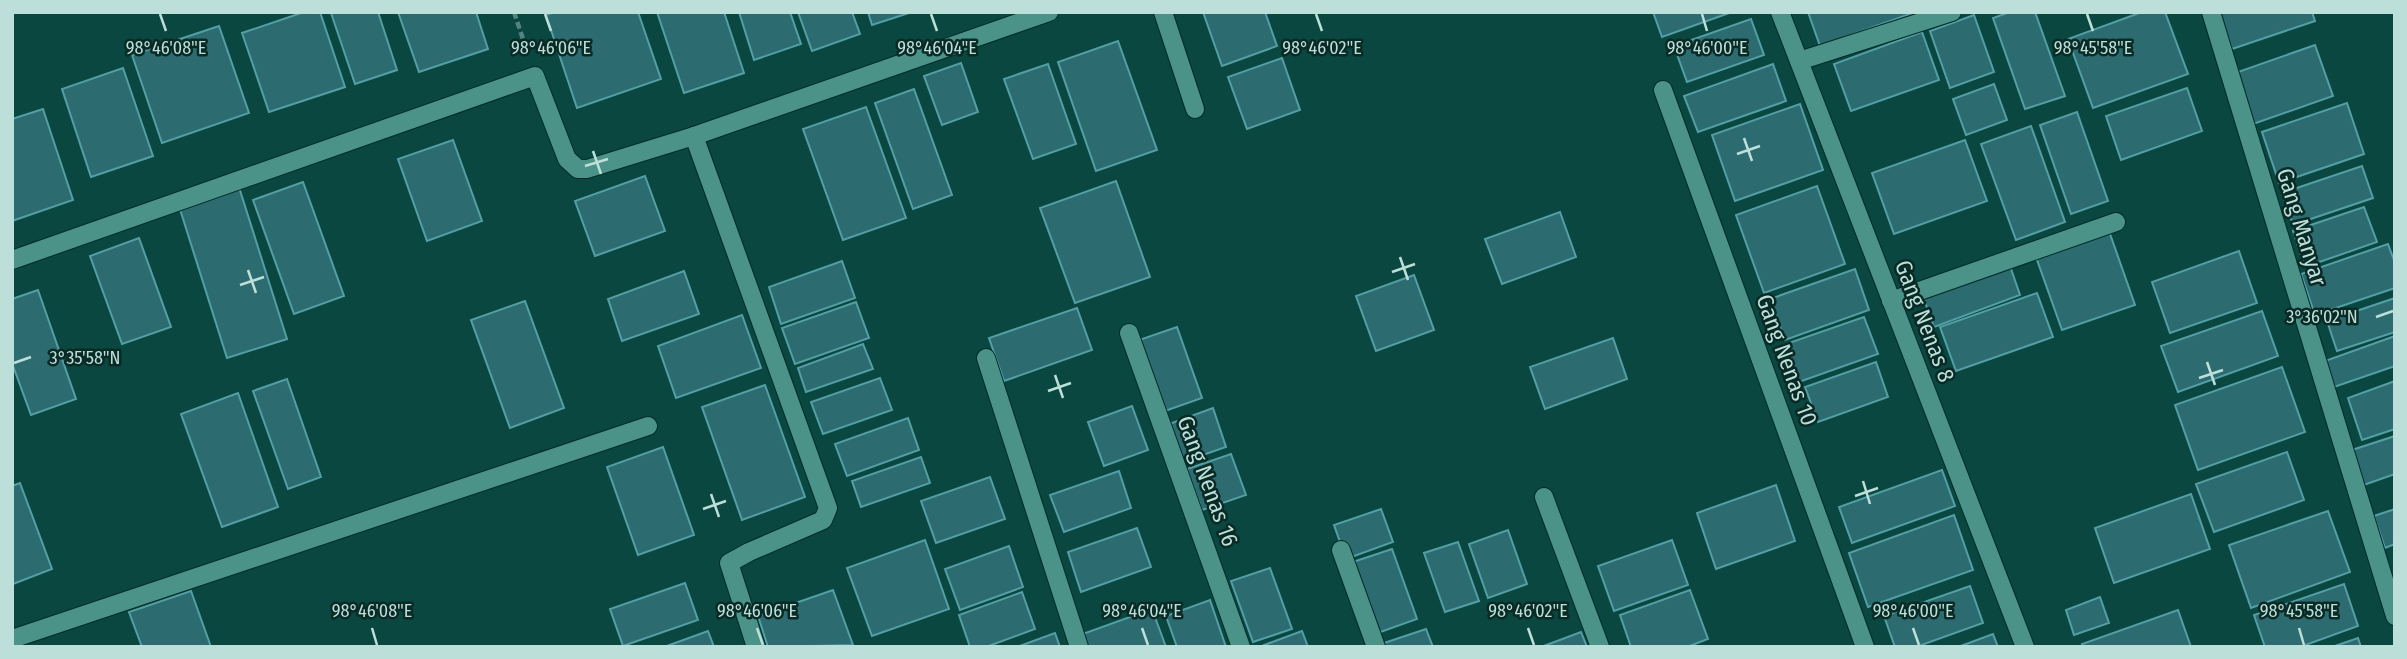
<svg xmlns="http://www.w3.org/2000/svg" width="2407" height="659" font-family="'Fira Sans Condensed',sans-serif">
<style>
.building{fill:#2c6b70;stroke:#549fa5;stroke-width:2}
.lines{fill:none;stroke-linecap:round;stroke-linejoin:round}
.minor-casing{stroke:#022b26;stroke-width:20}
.path{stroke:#52847e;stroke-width:4.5;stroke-dasharray:7 3.5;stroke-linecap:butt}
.minor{stroke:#4b9389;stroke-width:18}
.ticks{fill:none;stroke:#bddfd9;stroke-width:2.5}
.labels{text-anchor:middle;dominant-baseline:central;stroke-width:5;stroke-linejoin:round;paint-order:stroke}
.street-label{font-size:23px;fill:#bddfd9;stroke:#0a2a25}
.ticks-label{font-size:18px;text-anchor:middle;fill:#bddfd9;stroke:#0a2a25;stroke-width:5;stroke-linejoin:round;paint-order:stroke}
</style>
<rect width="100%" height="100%" fill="#0a4740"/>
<g class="building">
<polygon points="304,12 320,12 345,87 269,112 242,33"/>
<polygon points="334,12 378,12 397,70 355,84 331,13"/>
<polygon points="398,12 476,12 488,49 419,72"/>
<polygon points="555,12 638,12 661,79 577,108 546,15"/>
<polygon points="657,12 724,12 744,73 684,93"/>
<polygon points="739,12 790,12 801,44 754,60"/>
<polygon points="798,12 852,12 860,34 812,51"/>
<polygon points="868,12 912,12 872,25"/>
<polygon points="1203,12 1265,12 1277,46 1222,66"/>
<polygon points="1653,12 1732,12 1662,37"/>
<polygon points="1808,12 1913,12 1913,13 1820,46"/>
<polygon points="2010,12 2035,12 2065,96 2025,109 1993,18"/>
<polygon points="2142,12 2165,12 2188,74 2093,108 2068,39"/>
<polygon points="2219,12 2312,12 2315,21 2232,49"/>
<polygon points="1974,15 1994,72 1950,88 1930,31"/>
<polygon points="1751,19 1764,55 1687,82 1674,46"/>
<polygon points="219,26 249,113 162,143 132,55"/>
<polygon points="1922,32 1939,80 1851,111 1834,64"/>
<polygon points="1118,41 1157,150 1096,171 1058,62"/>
<polygon points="2315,45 2333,96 2253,124 2235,73"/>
<polygon points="1282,58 1300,110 1247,129 1228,77"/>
<polygon points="961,63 978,112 942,125 924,76"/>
<polygon points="1048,64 1076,144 1033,159 1004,79"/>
<polygon points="1773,64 1786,101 1698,132 1684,96"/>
<polygon points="123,68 153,156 91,177 62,89"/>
<polygon points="1994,84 2007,120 1966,135 1953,99"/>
<polygon points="2187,88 2202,131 2121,160 2106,116"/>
<polygon points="914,89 952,195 913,209 875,103"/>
<polygon points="2347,103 2364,154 2279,183 2262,132"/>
<polygon points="1800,104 1823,170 1735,201 1712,135"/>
<polygon points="866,107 906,218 843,240 803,129"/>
<polygon points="43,109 73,200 12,221 12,119"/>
<polygon points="2077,112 2108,201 2071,214 2040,125"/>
<polygon points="2031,126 2065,222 2016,240 1981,144"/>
<polygon points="453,140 482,221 427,241 398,159"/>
<polygon points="1965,140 1987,201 1894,234 1872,173"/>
<polygon points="2362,166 2373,198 2293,225 2282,193"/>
<polygon points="645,176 665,231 595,256 575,201"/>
<polygon points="1116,181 1150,277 1075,303 1040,208"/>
<polygon points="303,182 344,296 294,314 253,200"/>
<polygon points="238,184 287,339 227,358 178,203"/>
<polygon points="1817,186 1845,264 1764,293 1736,215"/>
<polygon points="2364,207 2377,242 2305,267 2293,231"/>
<polygon points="1560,212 1576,257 1502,284 1485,239"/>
<polygon points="2109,231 2135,305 2062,330 2036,257"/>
<polygon points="139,238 171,327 122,344 90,256"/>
<polygon points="2388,244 2395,263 2395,288 2315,315 2301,274"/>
<polygon points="2239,251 2257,303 2170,333 2152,282"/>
<polygon points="842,261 855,298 781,324 769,287"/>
<polygon points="2009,263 2020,295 1934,327 1922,294"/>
<polygon points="1855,269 1869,310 1785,340 1770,299"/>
<polygon points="684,271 699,314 622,341 608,299"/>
<polygon points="1414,275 1434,330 1376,351 1356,296"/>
<polygon points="38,290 76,399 31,415 12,363 12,299"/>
<polygon points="2037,293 2053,337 1956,371 1940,327"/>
<polygon points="2395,298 2395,332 2337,351 2327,321"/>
<polygon points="525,301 564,408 510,428 471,320"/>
<polygon points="856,302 869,338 795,364 782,328"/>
<polygon points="1077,308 1092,350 1004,381 989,338"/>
<polygon points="2262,311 2278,356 2178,392 2161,346"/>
<polygon points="742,315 761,368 676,398 658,346"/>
<polygon points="1864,317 1878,354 1796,383 1783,345"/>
<polygon points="1177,327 1202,398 1165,411 1139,340"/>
<polygon points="2395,336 2395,366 2334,387 2325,361"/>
<polygon points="1613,338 1627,379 1545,409 1530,367"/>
<polygon points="863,344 873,369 806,392 798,368"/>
<polygon points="1876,362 1888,397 1818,422 1805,387"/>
<polygon points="2282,367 2305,432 2198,470 2175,405"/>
<polygon points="880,378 892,410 823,434 811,402"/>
<polygon points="287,379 321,477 288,489 253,391"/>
<polygon points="2395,381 2395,429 2362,440 2348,398"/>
<polygon points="765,385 805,497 742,520 702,407"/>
<polygon points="238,393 278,507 222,527 181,414"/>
<polygon points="1132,406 1148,450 1104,466 1088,422"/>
<polygon points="1213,408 1226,447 1183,462 1169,424"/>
<polygon points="908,418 919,450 847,476 835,444"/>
<polygon points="2395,436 2395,474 2361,486 2349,451"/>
<polygon points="663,447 694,535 638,555 607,467"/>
<polygon points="2287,452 2304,500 2214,532 2196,484"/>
<polygon points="1231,454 1246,495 1202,510 1187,469"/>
<polygon points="921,457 930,483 861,507 852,481"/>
<polygon points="1942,470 1955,506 1852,543 1839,507"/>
<polygon points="1119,471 1131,508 1064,532 1050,495"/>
<polygon points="990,477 1005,519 936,543 921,501"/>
<polygon points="20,483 52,569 13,584 12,486"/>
<polygon points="1776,485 1795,541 1716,569 1697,513"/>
<polygon points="2191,494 2210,549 2114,583 2095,528"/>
<polygon points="1381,509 1393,542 1346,559 1334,525"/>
<polygon points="2395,509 2395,544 2385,548 2374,516"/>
<polygon points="2328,511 2350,572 2251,608 2229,545"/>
<polygon points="1954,515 1973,570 1868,607 1849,553"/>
<polygon points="1137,528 1151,567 1081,592 1068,552"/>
<polygon points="1508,530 1527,584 1488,598 1469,544"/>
<polygon points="925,540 949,609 872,636 847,568"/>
<polygon points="1672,540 1688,585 1614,611 1598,566"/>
<polygon points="1458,542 1479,601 1445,612 1424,553"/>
<polygon points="1009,546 1023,587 960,610 945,569"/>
<polygon points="1392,549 1417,619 1375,634 1350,563"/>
<polygon points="1270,568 1292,629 1253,642 1231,581"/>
<polygon points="685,583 698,620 623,646 610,609"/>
<polygon points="2344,584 2358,626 2300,647 2265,647 2254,615"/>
<polygon points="1970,586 1983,623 1916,647 1895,647 1884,616"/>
<polygon points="833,590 853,645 768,647 758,616"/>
<polygon points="1690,590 1708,639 1687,647 1631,647 1620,615"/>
<polygon points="191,591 211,647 142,647 129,612"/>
<polygon points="1022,592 1035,629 986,647 970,647 959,615"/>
<polygon points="2100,597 2109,623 2074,635 2066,610"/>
<polygon points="1210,600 1226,647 1177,647 1166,616"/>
<polygon points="1152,609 1166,647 1081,647 1077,636"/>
<polygon points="2178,610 2191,647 2083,647 2082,644"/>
<polygon points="1426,629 1433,647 1378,647 1378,645"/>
<polygon points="708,631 714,647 664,647"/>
<polygon points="1302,631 1308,647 1259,647"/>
<polygon points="1581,632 1587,647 1541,647"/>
<polygon points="1055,633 1060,647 1017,647"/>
<polygon points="1993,634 1998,647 1958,647"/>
<polygon points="2358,638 2361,647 2332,647"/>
</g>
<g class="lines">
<g class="minor-casing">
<g id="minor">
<polyline points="1163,12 1195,109"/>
<polyline points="1780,12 2025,647"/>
<polyline points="2211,12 2395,616"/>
<polyline points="1799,61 1952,12"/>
<polyline points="1663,90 1865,647"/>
<polyline points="12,260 535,76 567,159 578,169 587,169 694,136"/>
<polyline points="1891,301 2116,222"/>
<polyline points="1129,333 1241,647"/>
<polyline points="986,358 1079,647"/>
<polyline points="1544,497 1600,647"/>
<polyline points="1341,550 1376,647"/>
<polyline points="12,639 648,426"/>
<polyline points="756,647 729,563 749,552 823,520 828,508 694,136 1049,12"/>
</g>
</g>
<polyline class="path" points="514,12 526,48"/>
<use href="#minor" class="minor"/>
</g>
<path class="ticks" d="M160,14L166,31M545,14L551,31M931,14L937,31M1316,14L1322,31M1702,14L1707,31M2087,14L2093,31M1744,138L1752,161M593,151L601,174M1737,154L1760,146M585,166L608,159M1400,257L1408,280M248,270L256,293M1392,272L1415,264M240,285L264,277M2376,317L2393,311M2207,362L2215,385M14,363L31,357M1055,375L1063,398M2199,378L2223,370M1048,391L1071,383M1863,481L1870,504M711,494L719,517M1855,496L1878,488M703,509L726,501M372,628L377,645M757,628L763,645M1142,628L1148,645M1528,628L1534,645M1913,628L1919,645M2299,628L2304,645"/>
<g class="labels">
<g class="street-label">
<text transform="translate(2302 227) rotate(73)">Gang Manyar</text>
<text transform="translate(1925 321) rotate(69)">Gang Nenas 8</text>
<text transform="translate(1787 360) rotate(70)">Gang Nenas 10</text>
<text transform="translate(1208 481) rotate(70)">Gang Nenas 16</text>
</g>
</g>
<g class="ticks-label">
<text x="166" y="54">98°46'08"E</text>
<text x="551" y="54">98°46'06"E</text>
<text x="937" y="54">98°46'04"E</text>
<text x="1322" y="54">98°46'02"E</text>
<text x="1707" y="54">98°46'00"E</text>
<text x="2093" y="54">98°45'58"E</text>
<text x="2322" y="323">3°36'02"N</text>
<text x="85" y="364">3°35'58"N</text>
<text x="372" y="617">98°46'08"E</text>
<text x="757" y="617">98°46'06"E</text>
<text x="1142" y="617">98°46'04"E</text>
<text x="1528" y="617">98°46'02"E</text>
<text x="1913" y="617">98°46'00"E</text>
<text x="2299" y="617">98°45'58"E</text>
</g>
<rect width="2407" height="659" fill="none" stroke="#bddfd9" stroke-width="28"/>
</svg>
